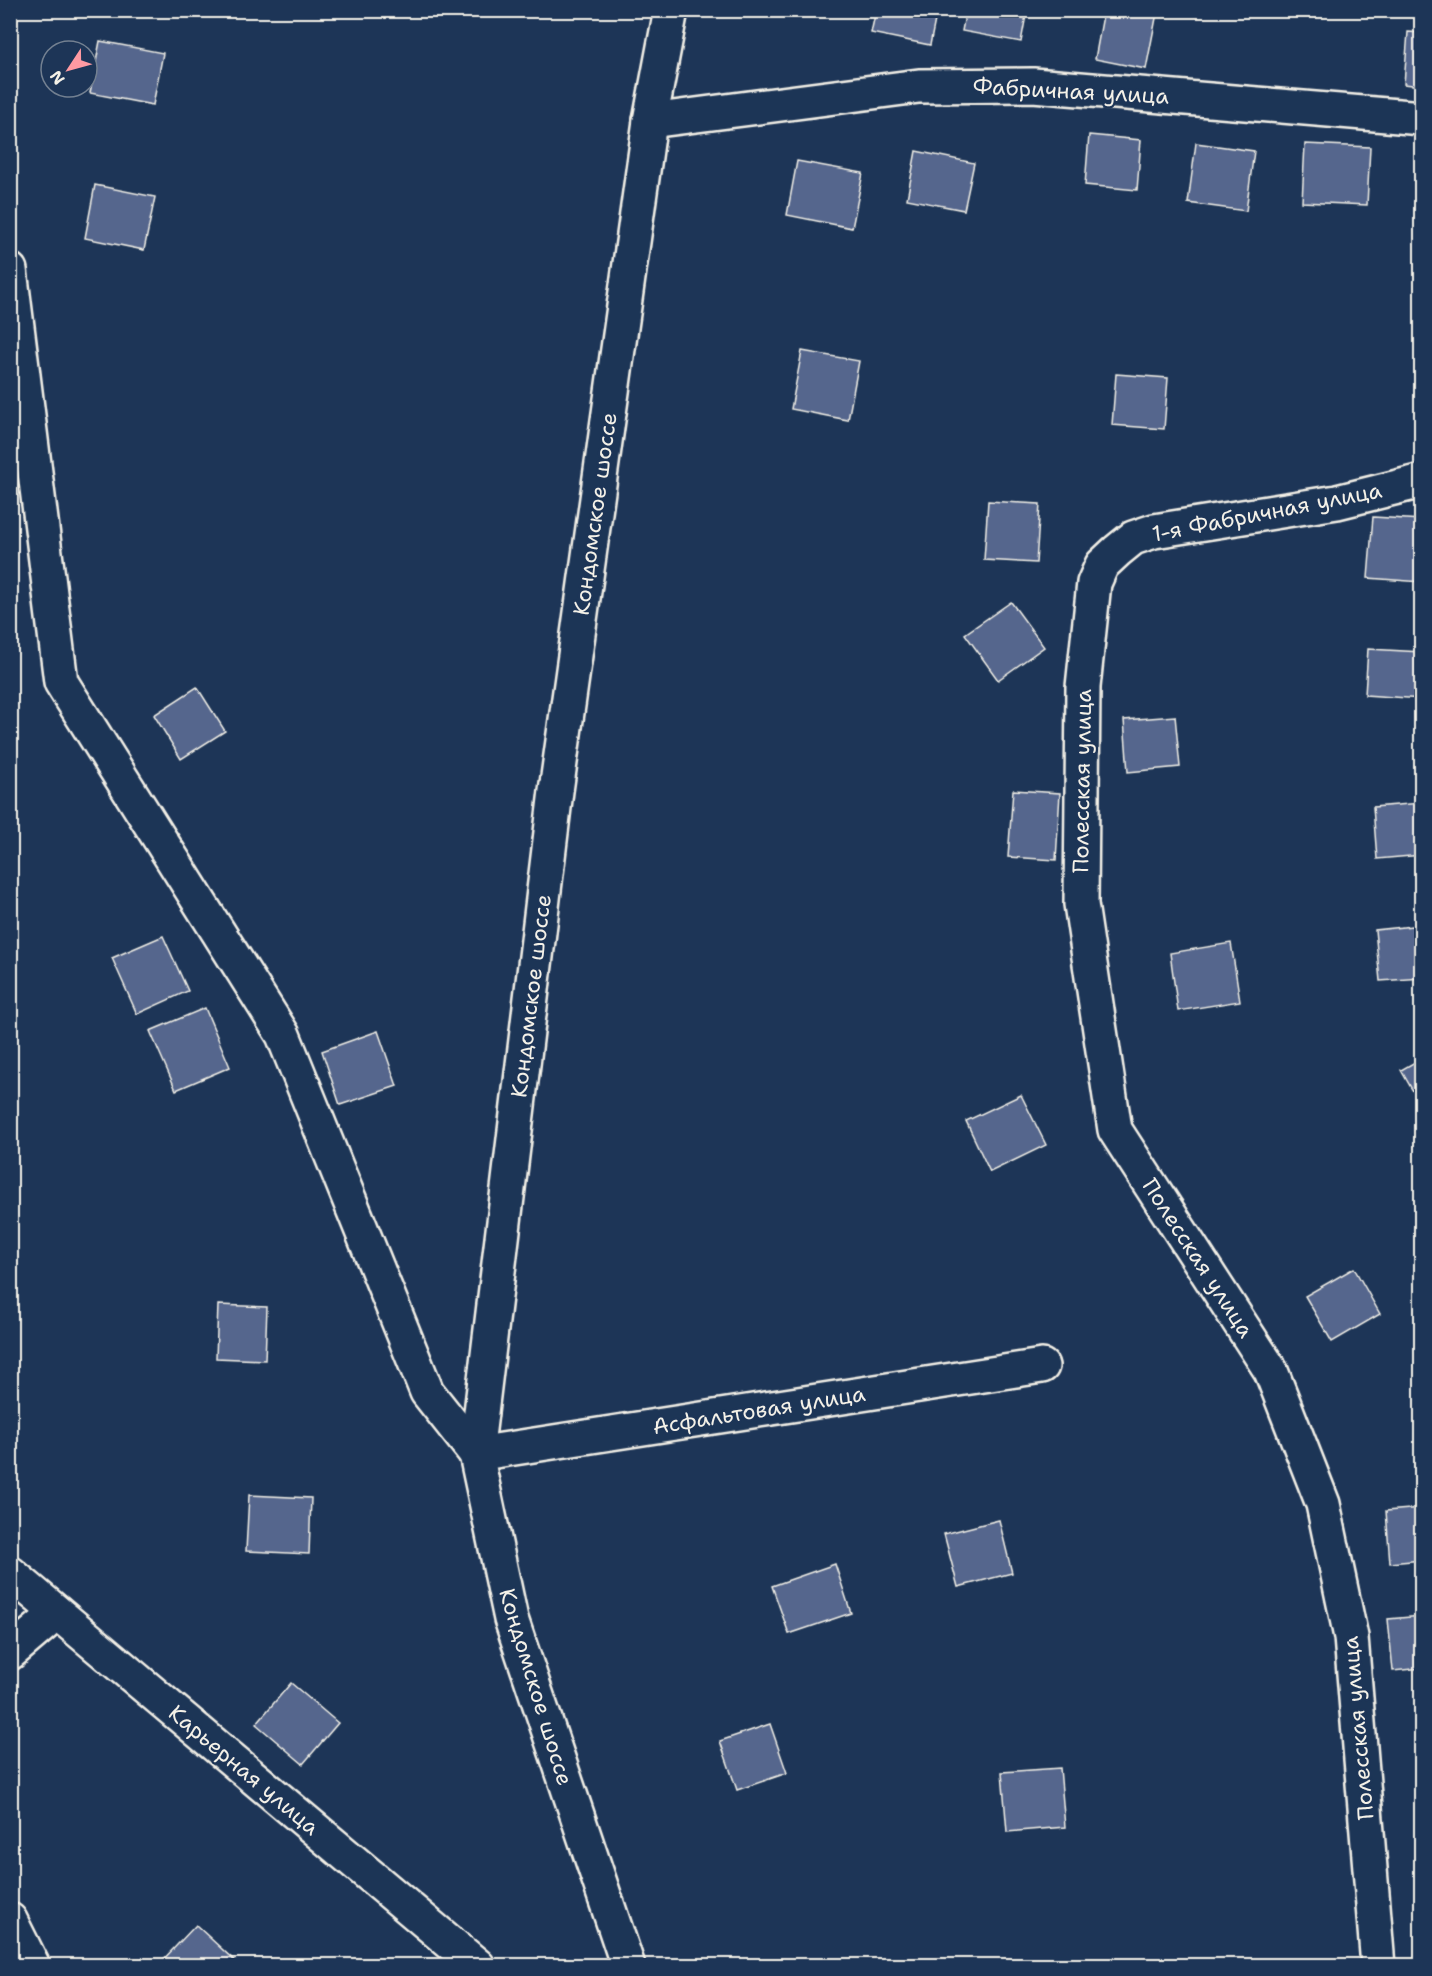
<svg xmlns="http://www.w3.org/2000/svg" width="1432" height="1976" font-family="'Shantell Sans',sans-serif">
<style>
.building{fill:#54668d;stroke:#f4f1e8;stroke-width:1.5}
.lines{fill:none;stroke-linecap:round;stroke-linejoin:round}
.minor-casing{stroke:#f4f1e8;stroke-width:38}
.minor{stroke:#1d3557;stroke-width:33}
.labels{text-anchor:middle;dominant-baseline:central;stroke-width:4.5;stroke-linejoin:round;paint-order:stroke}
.street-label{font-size:22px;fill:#f4f1e8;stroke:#1d3557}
</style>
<rect width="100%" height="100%" fill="#1d3557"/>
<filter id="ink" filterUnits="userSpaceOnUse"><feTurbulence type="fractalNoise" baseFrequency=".0167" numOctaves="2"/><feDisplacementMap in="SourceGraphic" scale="12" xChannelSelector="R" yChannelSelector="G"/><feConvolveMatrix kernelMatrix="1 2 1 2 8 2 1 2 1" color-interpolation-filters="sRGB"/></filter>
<g filter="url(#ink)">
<g class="building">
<polygon points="876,10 937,10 930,45 871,33"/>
<polygon points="966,10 1027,10 1021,42 962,31"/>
<polygon points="1104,10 1157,13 1146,69 1095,59"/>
<polygon points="1408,32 1422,33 1422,86 1404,84"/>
<polygon points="100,41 163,53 153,105 90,93"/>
<polygon points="1089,135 1141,140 1137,190 1085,185"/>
<polygon points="1196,143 1254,151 1246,211 1188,203"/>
<polygon points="1305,144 1370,147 1367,205 1302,202"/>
<polygon points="916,151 974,163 964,210 907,199"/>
<polygon points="797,161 863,173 852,228 787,215"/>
<polygon points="95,185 155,197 144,250 85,238"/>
<polygon points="802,351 859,361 848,420 791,409"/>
<polygon points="1116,374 1168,378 1164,429 1112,425"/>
<polygon points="988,501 1040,504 1036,563 984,560"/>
<polygon points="1373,517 1422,520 1422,582 1368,578"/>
<polygon points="1011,602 1044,647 998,680 965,634"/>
<polygon points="1368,649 1422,652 1422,699 1365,695"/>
<polygon points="197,687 225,731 181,759 154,715"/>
<polygon points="1175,716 1180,767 1128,772 1124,720"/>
<polygon points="1013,790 1060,793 1056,860 1008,857"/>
<polygon points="1422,803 1422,855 1377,859 1373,807"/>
<polygon points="1422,925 1422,978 1380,981 1375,930"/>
<polygon points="163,936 188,991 137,1014 112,958"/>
<polygon points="1231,943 1240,1001 1178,1011 1170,953"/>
<polygon points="205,1008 230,1067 176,1090 150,1031"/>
<polygon points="378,1031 397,1086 340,1105 322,1051"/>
<polygon points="1422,1058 1422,1107 1401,1070"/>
<polygon points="1021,1095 1046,1145 990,1172 966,1121"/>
<polygon points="1354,1268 1380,1314 1332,1342 1305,1296"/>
<polygon points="218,1305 267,1307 265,1360 216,1358"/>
<polygon points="249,1495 311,1498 309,1554 246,1551"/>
<polygon points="1422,1508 1422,1560 1390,1563 1386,1511"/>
<polygon points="999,1520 1012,1573 958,1587 944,1534"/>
<polygon points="835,1564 851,1613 789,1634 772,1586"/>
<polygon points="1422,1616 1422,1668 1393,1671 1388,1619"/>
<polygon points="291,1683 338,1723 303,1764 256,1724"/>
<polygon points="770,1724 787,1773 737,1790 720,1741"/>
<polygon points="1060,1768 1065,1827 1007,1832 1002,1772"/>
<polygon points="196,1925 238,1964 237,1966 159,1964"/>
</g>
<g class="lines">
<g class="minor-casing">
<g id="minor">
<polyline points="650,121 919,86 1033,85 1422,118"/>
<polyline points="10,270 61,682 283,1035 427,1392 476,1454 1042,1366"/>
<polyline points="10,1573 478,1966"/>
<polyline points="10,1653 57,1613"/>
<polyline points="10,1920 33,1966"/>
<polyline points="628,1966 511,1619 476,1454 556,791 650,121 671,10"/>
<polyline points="1378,1966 1351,1637 1323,1504 1271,1371 1115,1130 1081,904 1083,687 1094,583 1102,565 1117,551 1133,538 1154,531 1337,502 1422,481"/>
</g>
</g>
<use href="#minor" class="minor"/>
</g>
</g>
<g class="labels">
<g class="street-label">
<text transform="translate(1071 91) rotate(3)">Фабричная улица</text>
<text transform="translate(1267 512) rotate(-11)">1-я Фабричная улица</text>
<text transform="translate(595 514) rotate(-82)">Кондомское шоссе</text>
<text transform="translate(1082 781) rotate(-89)">Полесская улица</text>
<text transform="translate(531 996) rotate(-83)">Кондомское шоссе</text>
<text transform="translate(1198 1258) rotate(57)">Полесская улица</text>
<text transform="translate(759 1410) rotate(-9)">Асфальтовая улица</text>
<text transform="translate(536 1687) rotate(73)">Кондомское шоссе</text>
<text transform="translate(1358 1728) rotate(-95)">Полесская улица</text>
<text transform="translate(244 1770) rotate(40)">Карьерная улица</text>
</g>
</g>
<rect width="1432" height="1976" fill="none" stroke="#1d3557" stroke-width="36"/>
<rect x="18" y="18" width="1396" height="1940" fill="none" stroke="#f4f1e8" stroke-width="2" filter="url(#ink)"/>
<g transform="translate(69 69) rotate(234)"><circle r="28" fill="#1d3557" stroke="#738091" stroke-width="1.5"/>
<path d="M0-4.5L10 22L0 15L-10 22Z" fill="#ff9aa2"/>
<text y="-9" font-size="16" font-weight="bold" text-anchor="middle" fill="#f4f1e8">N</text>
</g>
</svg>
